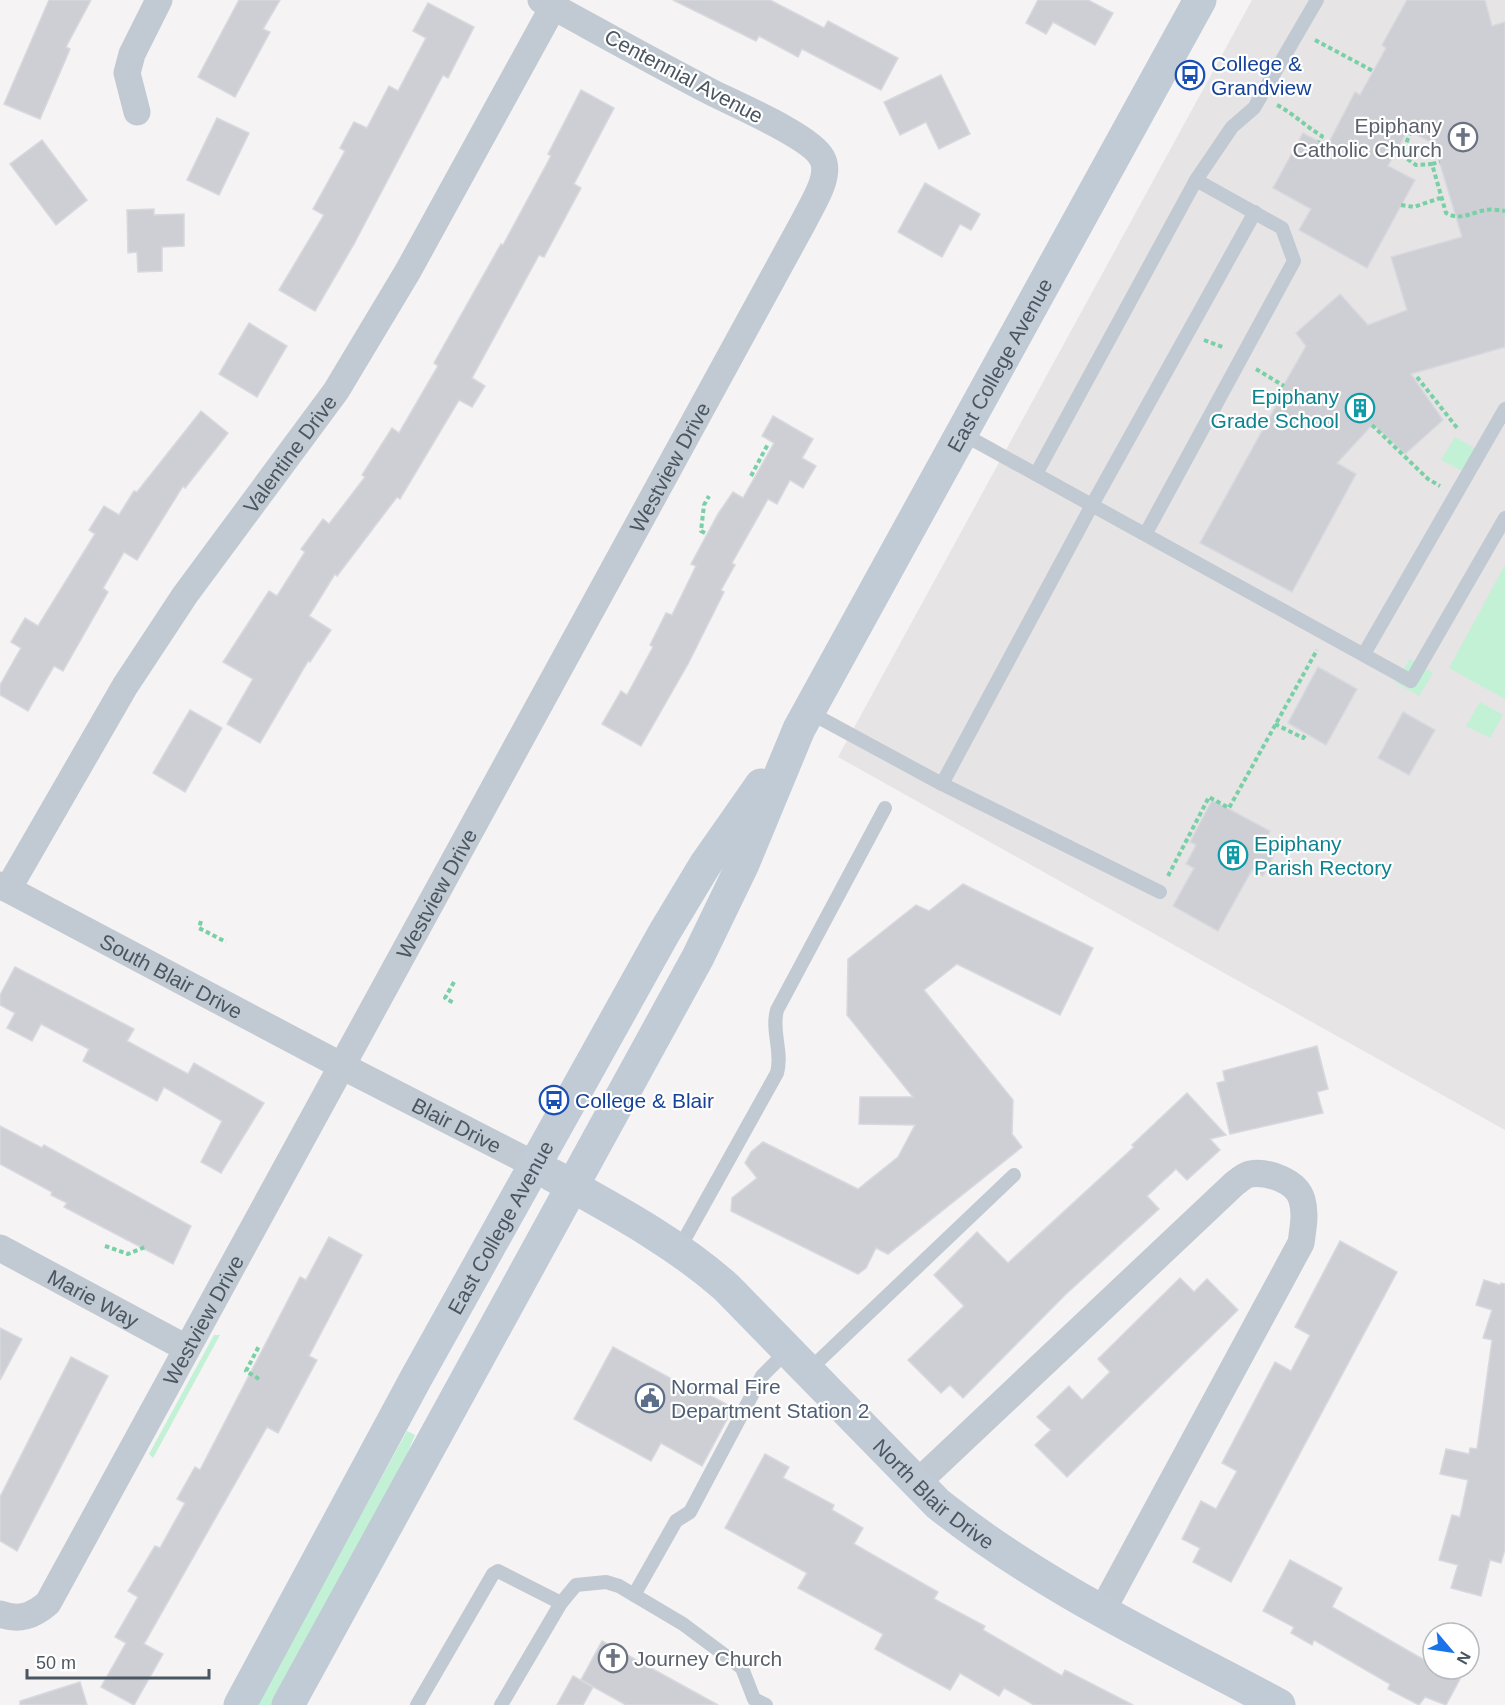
<svg xmlns="http://www.w3.org/2000/svg" width="1505" height="1705" font-family="Helvetica,sans-serif">
<style>
.education{fill:#e6e4e5}
.green{fill:#c3f1d5}
.building{fill:#cdcfd5;stroke:#d7d9de;stroke-width:1.5}
.lines{fill:none;stroke-linecap:round;stroke-linejoin:round}
.path{stroke:#7ad0a6;stroke-width:4;stroke-dasharray:4.5 3;stroke-linecap:butt}
.lane{stroke:#c1cad2;stroke-width:14}
.street{stroke:#c1cad2;stroke-width:27}
.secondary{stroke:#c1cbd6;stroke-width:33}
.labels{text-anchor:middle;dominant-baseline:central;stroke-width:4.5;stroke-linejoin:round;paint-order:stroke}
.transit-label{font-size:21px;fill:#164399;stroke:#fff;text-anchor:start}
.street-label{font-size:21px;fill:#4a5661;stroke:#fff}
.worship-label{font-size:21px;fill:#5b616d;stroke:#fff;text-anchor:end}
.culture-label{font-size:21px;fill:#0d838f;stroke:#fff;text-anchor:end}
.service-label{font-size:21px;fill:#4e5e75;stroke:#fff;text-anchor:start}
</style>
<rect width="100%" height="100%" fill="#f5f3f3"/>
<polygon class="education" points="1252,0 1505,0 1505,1130 838,757"/>
<g class="green">
<polygon points="1455,437 1478,450 1465,472 1441,460"/>
<polygon points="1505,565 1505,699 1449,668"/>
<polygon points="1410,659 1433,673 1419,696 1395,682"/>
<polygon points="1480,702 1503,715 1490,738 1466,726"/>
<polygon points="214,1335 220,1335 153,1458 149,1454"/>
<polygon points="407,1431 415,1435 393,1487 273,1705 256,1705"/>
</g>
<g class="building">
<polygon points="49,0 91,0 66,47 70,49 40,119 4,104"/>
<polygon points="239,0 280,0 263,29 270,32 235,97 198,77"/>
<polygon points="673,0 770,0 824,28 828,21 898,58 881,90 802,49 798,57 759,36 756,41"/>
<polygon points="1038,0 1088,0 1113,13 1095,45 1053,22 1046,34 1026,23"/>
<polygon points="1407,0 1485,0 1492,26 1505,22 1505,347 1411,374 1443,420 1405,454 1373,424 1337,463 1356,474 1292,592 1200,543 1277,404 1274,402 1306,346 1296,333 1340,294 1368,325 1407,310 1391,257 1462,237 1434,144 1408,130 1388,166 1415,180 1367,268 1299,230 1311,209 1273,188 1303,133 1327,146 1355,92 1360,95 1386,48 1382,45"/>
<polygon points="428,3 474,27 448,78 443,75 354,244 315,311 279,290 324,215 313,209 345,151 340,148 354,122 367,128 389,86 398,91 426,38 413,31"/>
<polygon points="941,75 970,134 939,149 926,122 900,135 884,102"/>
<polygon points="581,90 614,108 574,184 581,188 544,257 539,255 472,378 485,386 472,407 459,400 400,499 397,497 337,576 335,574 309,616 331,630 310,662 308,661 260,743 227,724 253,679 223,662 269,591 277,596 305,552 301,549 323,519 329,524 365,477 362,475 392,428 399,433 438,366 434,363 501,244 503,245 551,156 548,154"/>
<polygon points="217,118 249,133 219,195 187,180"/>
<polygon points="42,140 87,200 56,225 10,164"/>
<polygon points="925,183 980,214 971,230 960,224 942,257 898,232"/>
<polygon points="154,209 154,215 184,214 184,246 162,247 162,271 138,272 137,252 128,253 127,210"/>
<polygon points="249,323 287,346 257,397 219,374"/>
<polygon points="201,411 228,433 185,488 183,486 137,560 124,552 103,588 108,592 63,671 54,666 28,711 0,695 0,685 21,648 11,642 25,618 38,626 95,534 89,530 104,506 119,515 134,491 137,492"/>
<polygon points="773,416 813,439 802,458 816,466 803,488 790,480 777,504 768,499 732,563 735,565 721,590 724,592 688,664 641,746 602,724 621,691 627,695 653,647 650,645 666,613 672,615 696,566 691,564 718,514 733,492 743,498 774,443 762,436"/>
<polygon points="1318,667 1357,689 1326,745 1288,723"/>
<polygon points="190,710 222,728 185,792 153,773"/>
<polygon points="1403,712 1435,730 1409,775 1378,758"/>
<polygon points="1212,800 1270,831 1267,837 1280,844 1263,876 1252,870 1218,931 1173,906 1194,868 1186,864 1196,845 1190,842"/>
<polygon points="963,884 1093,948 1060,1015 957,964 924,990 1013,1100 1012,1134 1022,1147 888,1254 876,1248 866,1268 858,1274 731,1211 732,1198 757,1178 745,1163 751,1152 763,1142 858,1189 898,1157 915,1125 859,1124 860,1097 913,1097 847,1015 848,959 916,905 929,911"/>
<polygon points="15,967 134,1029 127,1041 188,1074 194,1063 264,1103 221,1173 201,1162 222,1121 164,1087 157,1101 83,1061 89,1049 41,1024 32,1041 7,1028 15,1013 0,1005 0,995"/>
<polygon points="1317,1046 1328,1089 1317,1092 1323,1113 1230,1134 1217,1083 1225,1081 1223,1071"/>
<polygon points="1187,1093 1226,1135 1210,1139 1220,1150 1187,1180 1176,1169 1147,1196 1159,1209 1065,1295 963,1398 950,1385 941,1393 908,1360 964,1306 934,1275 977,1232 1008,1263 1134,1147 1132,1145"/>
<polygon points="0,1126 42,1148 44,1145 191,1226 173,1264 64,1207 67,1203 51,1195 52,1192 0,1164"/>
<polygon points="329,1237 362,1255 309,1356 317,1360 278,1433 267,1427 144,1644 163,1654 134,1705 101,1687 126,1643 115,1637 138,1597 128,1591 155,1546 160,1548 185,1503 177,1499 195,1467 200,1470 300,1277 306,1280"/>
<polygon points="1340,1241 1397,1272 1231,1582 1193,1562 1200,1548 1182,1539 1201,1501 1216,1509 1237,1471 1222,1463 1275,1362 1291,1371 1310,1335 1295,1327"/>
<polygon points="1180,1278 1194,1292 1207,1279 1238,1310 1067,1477 1035,1445 1051,1430 1037,1417 1069,1386 1082,1400 1110,1372 1098,1359"/>
<polygon points="1484,1280 1500,1285 1501,1283 1505,1284 1505,1549 1501,1563 1490,1560 1481,1596 1451,1588 1458,1565 1439,1560 1452,1515 1460,1517 1468,1480 1440,1474 1446,1449 1469,1454 1470,1448 1477,1449 1492,1340 1483,1338 1492,1310 1476,1305"/>
<polygon points="0,1328 22,1339 0,1380"/>
<polygon points="613,1347 690,1389 692,1385 733,1408 702,1466 661,1443 651,1461 574,1419"/>
<polygon points="71,1357 108,1376 17,1551 0,1541 0,1497"/>
<polygon points="765,1454 789,1467 783,1478 834,1505 832,1510 863,1528 854,1544 938,1592 934,1599 985,1626 983,1630 1062,1676 1065,1670 1133,1705 1034,1705 1004,1688 999,1696 960,1673 950,1690 875,1649 883,1634 798,1588 807,1573 725,1528"/>
<polygon points="1290,1560 1342,1588 1332,1607 1433,1665 1433,1669 1440,1669 1460,1679 1446,1705 1425,1697 1419,1705 1388,1689 1390,1684 1314,1640 1312,1645 1291,1633 1294,1627 1263,1611"/>
<polygon points="602,1641 718,1705 626,1705 581,1680"/>
<polygon points="573,1676 593,1687 583,1705 557,1705"/>
<polygon points="80,1682 87,1705 20,1705 20,1701"/>
</g>
<g class="lines">
<g class="path">
<polyline points="1315,40 1373,71"/>
<path d="M1277,105C1294,114 1305,126 1322,136L1319,142"/>
<path d="M1411,131L1405,146L1406,158L1416,165L1432,164L1446,213C1459,221 1471,213 1485,210C1491,209 1499,210 1505,211"/>
<polyline points="1432,164 1440,162"/>
<polyline points="1401,205 1414,207 1440,198"/>
<polyline points="1204,340 1225,348"/>
<polyline points="1256,369 1284,386"/>
<polyline points="1417,377 1458,429"/>
<polyline points="1372,425 1428,479 1440,486"/>
<polyline points="751,476 768,444"/>
<polyline points="705,533 701,531 704,505 709,496"/>
<polyline points="1275,724 1303,738 1306,734"/>
<polyline points="1168,876 1209,797 1229,808 1317,650"/>
<polyline points="201,921 199,928 226,942"/>
<polyline points="454,982 445,998 454,1003"/>
<polyline points="105,1246 128,1254 145,1247"/>
<polyline points="259,1379 246,1371 259,1346"/>
</g>
<g class="lane">
<polyline points="961,433 1411,681 1505,518"/>
<polyline points="1036,474 1196,180 1232,127 1254,108 1317,0"/>
<polyline points="1146,533 1294,261 1282,228 1196,180"/>
<polyline points="1364,654 1505,409"/>
<polyline points="809,712 942,784 1160,892"/>
<polyline points="942,784 1092,505 1255,212"/>
<path d="M679,1249L777,1073C783,1052 771,1031 777,1010L885,808"/>
<polyline points="808,1371 1014,1175"/>
<polyline points="634,1595 676,1521 690,1512 762,1376 788,1350"/>
<polyline points="417,1705 493,1574 498,1571 561,1603 576,1585 606,1582 619,1586 683,1624 742,1668 754,1699 766,1705"/>
<polyline points="501,1705 561,1603"/>
</g>
<g class="street">
<polyline points="137,112 127,73 132,54 159,0"/>
<path id="s1" d="M0,885L342,1066L535,1165"/>
<path id="s2" d="M8,889L125,686L185,595L336,391L408,271L553,7"/>
<path id="s3" d="M0,1248L186,1348"/>
<path d="M917,1483L1234,1184C1239,1180 1245,1175 1250,1174C1268,1171 1297,1181 1302,1200C1306,1214 1303,1228 1301,1243L1102,1611"/>
<path id="s4" d="M0,1614C19,1621 33,1616 48,1603L804,221C812,204 832,176 822,158C812,137 737,105 713,93C655,63 598,31 541,0"/>
</g>
<g class="secondary">
<path id="s5" d="M552,1175C613,1209 674,1241 726,1287L938,1504C1041,1586 1163,1643 1279,1705"/>
<path id="s6" d="M240,1705L415,1380L664,933L705,865L761,785"/>
<path id="s7" d="M288,1705L698,957L743,864L799,729L1200,0"/>
</g>
</g>
<defs>
<g id="bus-ring" transform="scale(1.5)"><circle r="9.5" fill="#fff" stroke="#1a4fb4" stroke-width="1.5"/><path d="M-5-6H5V4H4V6H2V4H-2V6H-4V4H-5ZM-3.5-4V0h7V-4ZM-3.5 1.2v1.5H-2V1.2ZM2 1.2v1.5H3.5V1.2Z" fill="#1a4fb4"/></g>
<g id="church-ring" transform="scale(1.5)"><circle r="9.5" fill="#fff" stroke="#6b7280" stroke-width="1.5"/><path d="M-1.2-6h2.4v3.5h3.3v2.4h-3.3V6h-2.4V-.1h-3.3v-2.4h3.3Z" fill="#6b7280"/></g>
<g id="building-ring" transform="scale(1.5)"><circle r="9.5" fill="#fff" stroke="#0f9aa8" stroke-width="1.5"/><path d="M-4-6H4V6H1V3H-1V6H-4ZM-2.5-4.3h1.7v1.8h-1.7ZM.8-4.3h1.7v1.8H.8ZM-2.5-1h1.7V.8h-1.7ZM.8-1h1.7V.8H.8Z" fill="#0f9aa8"/></g>
<g id="civic-ring" transform="scale(1.5)"><circle r="9.5" fill="#fff" stroke="#5c6f8a" stroke-width="1.5"/><path d="M-.6-6.5H3V-4.5H.6V-3L4-1V1h2V6H-6V1h2V-1L-.6-3ZM-1.2 2.5V6h2.4V2.5Z" fill="#5c6f8a"/></g>
</defs>
<g fill-rule="evenodd">
<use href="#bus-ring" x="1190" y="75"/>
<use href="#church-ring" x="1463" y="137"/>
<use href="#building-ring" x="1360" y="408"/>
<use href="#building-ring" x="1233" y="855"/>
<use href="#bus-ring" x="554" y="1100"/>
<use href="#civic-ring" x="650" y="1398"/>
<use href="#church-ring" x="613" y="1658"/>
</g>
<g class="labels">
<g class="transit-label">
<text x="1211" y="63">College &amp;<tspan x="1211" dy="24">Grandview</tspan></text>
<text x="575" y="1100">College &amp; Blair</text>
</g>
<g class="street-label">
<text transform="translate(684 76) rotate(28)">Centennial Avenue</text>
<text stroke="none"><textPath href="#s7" startOffset="1518">East College Avenue</textPath></text>
<text stroke="none"><textPath href="#s2" startOffset="519">Valentine Drive</textPath></text>
<text stroke="none"><textPath href="#s4" startOffset="1347">Westview Drive</textPath></text>
<text stroke="none"><textPath href="#s4" startOffset="861">Westview Drive</textPath></text>
<text stroke="none"><textPath href="#s1" startOffset="194">South Blair Drive</textPath></text>
<text stroke="none"><textPath href="#s1" startOffset="516">Blair Drive</textPath></text>
<text stroke="none"><textPath href="#s6" startOffset="544">East College Avenue</textPath></text>
<text stroke="none"><textPath href="#s3" startOffset="106">Marie Way</textPath></text>
<text stroke="none"><textPath href="#s4" startOffset="375">Westview Drive</textPath></text>
<text stroke="none"><textPath href="#s5" startOffset="501">North Blair Drive</textPath></text>
</g>
<g class="worship-label">
<text x="1442" y="125">Epiphany<tspan x="1442" dy="24">Catholic Church</tspan></text>
<text x="634" y="1658" text-anchor="start">Journey Church</text>
</g>
<g class="culture-label">
<text x="1339" y="396">Epiphany<tspan x="1339" dy="24">Grade School</tspan></text>
<text x="1254" y="843" text-anchor="start">Epiphany<tspan x="1254" dy="24">Parish Rectory</tspan></text>
</g>
<g class="service-label">
<text x="671" y="1386">Normal Fire<tspan x="671" dy="24">Department Station 2</tspan></text>
</g>
</g>
<g transform="translate(1451 1651) rotate(119)"><circle r="28" fill="#ffffff" stroke="#b7bbc0" stroke-width="1.5"/>
<path d="M0-4.5L10 22L0 15L-10 22Z" fill="#1a73e8"/>
<text y="-9" font-size="16" font-weight="bold" text-anchor="middle" fill="#4a5661">N</text>
</g>
<path d="M27 1669v9h182v-9" fill="none" stroke="#4a5661" stroke-width="3"/>
<text x="36" y="1669" font-size="18" fill="#4a5661" stroke="#ffffff" stroke-width="4.5" paint-order="stroke">50 m</text>
</svg>
